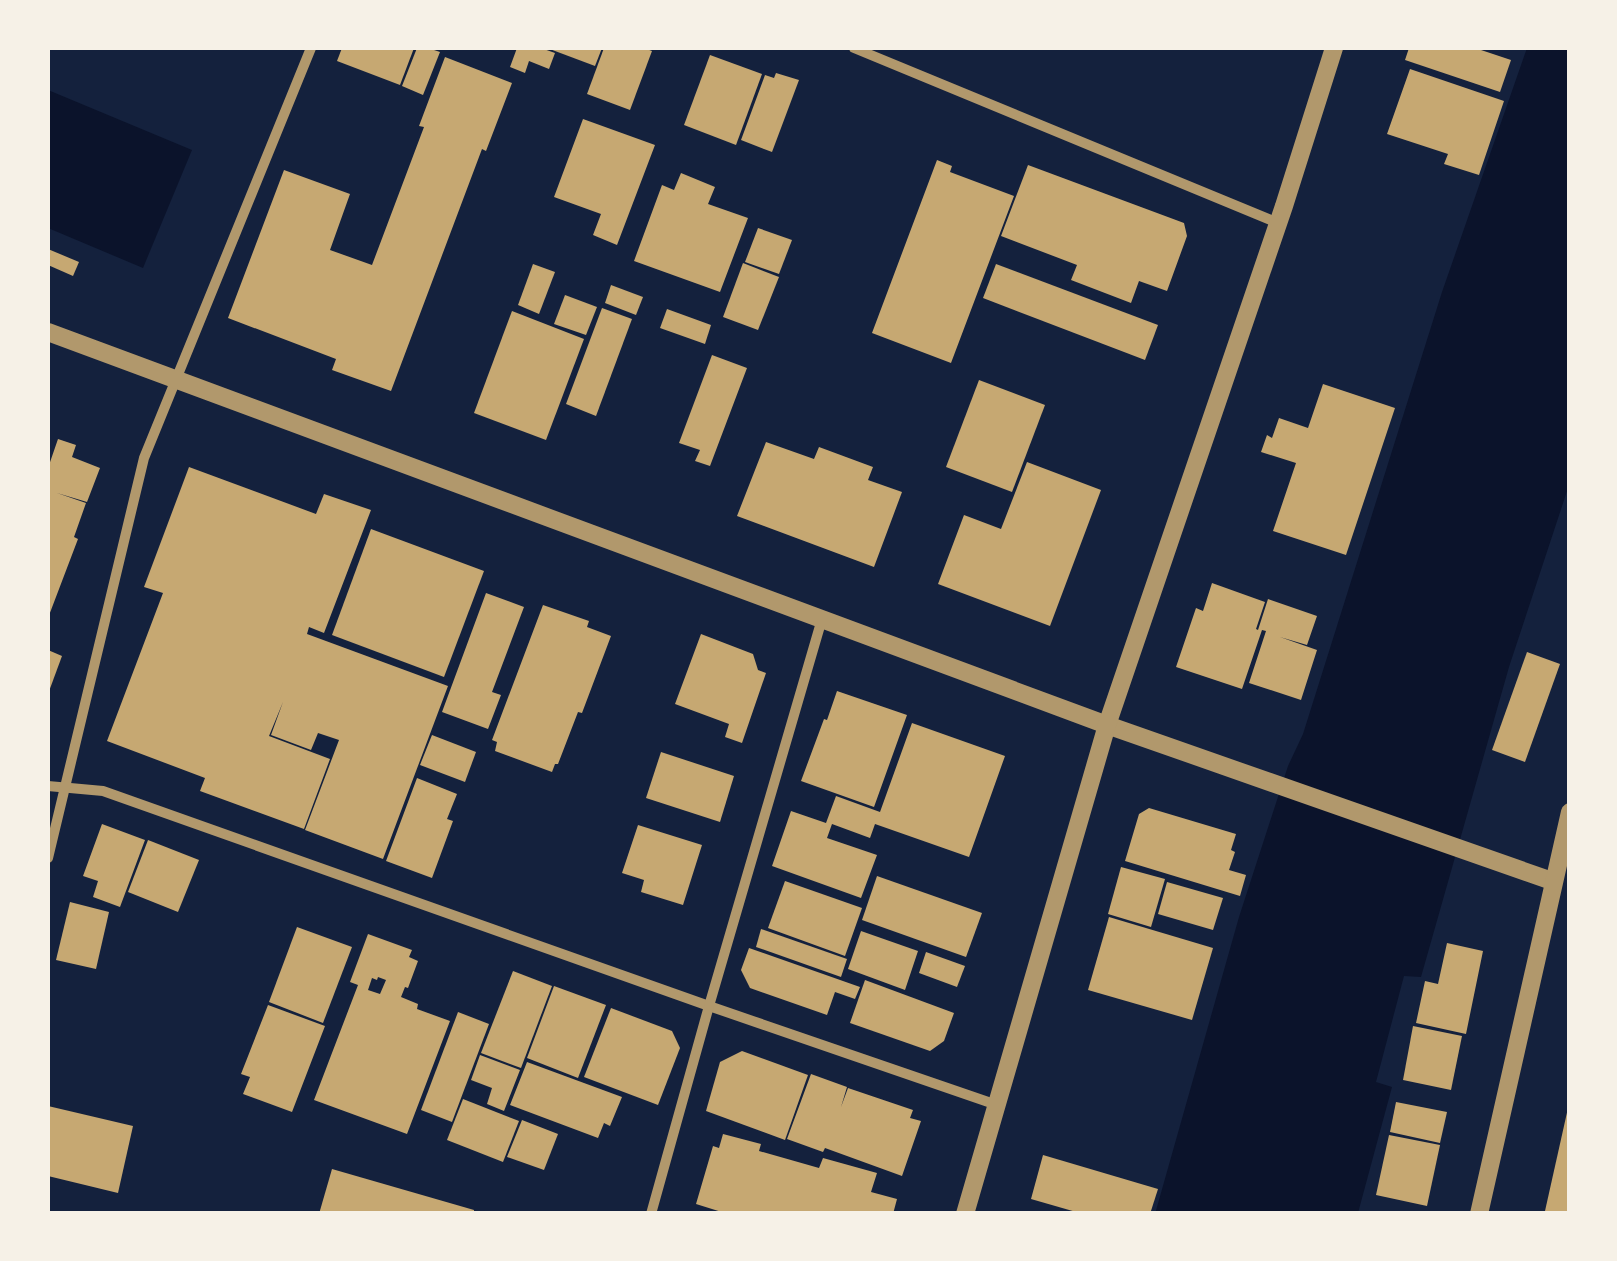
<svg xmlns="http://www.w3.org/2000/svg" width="1617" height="1261" font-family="Jost,sans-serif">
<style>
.water{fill:#0b132b}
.building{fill:#c6a872;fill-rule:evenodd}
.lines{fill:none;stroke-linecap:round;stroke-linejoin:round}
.minor{stroke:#b1986c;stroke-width:10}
.tertiary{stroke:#b1986c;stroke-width:18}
</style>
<rect width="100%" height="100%" fill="#14213d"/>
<g class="water">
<polygon points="1527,48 1569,48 1569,485 1509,667 1421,977 1404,976 1376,1082 1392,1087 1358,1213 1155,1214 1239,917 1288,766 1303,734 1442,292"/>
<polygon points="48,90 192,150 143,268 48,228"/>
</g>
<g class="building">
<polygon points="342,48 414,48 400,85 337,61"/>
<polygon points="417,48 428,48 440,52 423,95 402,86"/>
<polygon points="517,48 541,48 555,53 549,69 529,61 525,73 510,67"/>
<polygon points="547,48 602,48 595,66"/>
<polygon points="604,48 644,48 652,51 630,110 587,94"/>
<polygon points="1409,48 1475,48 1511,60 1500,92 1405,60"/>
<polygon points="710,55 762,74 736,145 684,125"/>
<polygon points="445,57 512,83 486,151 482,149 391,391 332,370 336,359 228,318 284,170 350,194 330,250 372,265 424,127 419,126"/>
<polygon points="1410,69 1504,101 1479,175 1444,164 1448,154 1387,134"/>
<polygon points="776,73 799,80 772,152 741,140 765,75 774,78"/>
<polygon points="583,119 655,145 617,245 593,235 601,214 554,197"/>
<polygon points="937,160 952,166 950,172 1014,196 951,363 872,333"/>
<polygon points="1028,165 1184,223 1187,236 1167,291 1139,281 1131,303 1071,280 1077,265 1001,236"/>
<polygon points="681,173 715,187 708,204 748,218 720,292 634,261 662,185 674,190"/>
<polygon points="758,228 792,240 779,274 745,262"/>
<polygon points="48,249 79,262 73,276 48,265"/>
<polygon points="743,263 779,277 758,330 723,317"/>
<polygon points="533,264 555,272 539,314 518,305"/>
<polygon points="996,264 1158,325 1145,360 983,298"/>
<polygon points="611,285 643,297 636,315 605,303"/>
<polygon points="565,295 597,307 586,335 554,324"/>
<polygon points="602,308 632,319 596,416 566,404"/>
<polygon points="667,309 711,325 705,344 660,328"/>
<polygon points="512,311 584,339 546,440 474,413"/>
<polygon points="712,355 747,368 710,466 695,461 700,450 679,443"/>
<polygon points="979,380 1045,405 1012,492 946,467"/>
<polygon points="1323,384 1395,408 1346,555 1273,531 1296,463 1261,452 1267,435 1272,438 1279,418 1308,428"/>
<polygon points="58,439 76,445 72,457 100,468 87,502 57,493 86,503 74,537 78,539 48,618 48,468"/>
<polygon points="766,442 814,459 819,447 873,467 868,480 902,492 874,567 737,516"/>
<polygon points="1027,462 1101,490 1050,626 938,584 964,515 1001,529"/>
<polygon points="189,467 316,514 324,494 371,510 324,633 309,627 307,634 448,686 383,859 305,830 339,740 318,733 311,750 271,735 283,702 269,736 330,759 304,829 200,791 205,778 107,741 163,593 144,587"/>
<polygon points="371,529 484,571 444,677 332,635"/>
<polygon points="1212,583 1265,602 1256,629 1258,630 1268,599 1317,616 1307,645 1280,637 1317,650 1301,700 1249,683 1266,631 1262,630 1242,689 1176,667 1196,608 1203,611"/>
<polygon points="486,593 524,607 492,692 501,695 488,729 442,712"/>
<polygon points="543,605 589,621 587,627 611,636 582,713 578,712 558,764 555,764 552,772 495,751 497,742 492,740"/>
<polygon points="701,634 753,654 758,670 766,673 742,743 725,737 729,724 675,704"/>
<polygon points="48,650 62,656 48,694"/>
<polygon points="1527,652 1560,664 1525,762 1492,750"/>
<polygon points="837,691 907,715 874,807 801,781 824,719 827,720"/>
<polygon points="912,723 1005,756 969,857 875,824 870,838 832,824 827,838 877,855 861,898 772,866 791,811 826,823 836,796 880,812"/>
<polygon points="432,735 476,752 465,782 420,765"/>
<polygon points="661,752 734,776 720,822 646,798"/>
<polygon points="417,778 457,794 447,819 453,821 432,878 386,861"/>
<polygon points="1149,808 1236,834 1231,850 1235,852 1229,870 1246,875 1240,896 1125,861 1139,814"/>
<polygon points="102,824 145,840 120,907 93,897 98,881 83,876"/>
<polygon points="638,825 702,845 683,905 641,892 644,880 622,873"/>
<polygon points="148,840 199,860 178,912 128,892"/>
<polygon points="1121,867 1165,879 1151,927 1108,914"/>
<polygon points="877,876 982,913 966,957 862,920"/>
<polygon points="785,881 862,908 845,956 768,928"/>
<polygon points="1167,882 1223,898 1213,930 1158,914"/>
<polygon points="70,902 109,912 96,969 56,960"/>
<polygon points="1109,917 1213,948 1192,1020 1088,990"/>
<polygon points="297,927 352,947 323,1023 269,1002"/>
<polygon points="761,929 847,959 841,977 756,947"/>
<polygon points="861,931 918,951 905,990 848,969"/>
<path d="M368,934L412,950L409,957L418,961L408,988L405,987L401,997L418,1004L417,1009L450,1021L407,1134L314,1100L358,985L350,982ZM378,977L386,980L380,994L368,990L372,978L377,980Z"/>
<polygon points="1447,943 1483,951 1466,1034 1416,1023 1425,981 1438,984"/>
<polygon points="749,948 860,987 855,999 835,992 827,1015 750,988 741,970"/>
<polygon points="926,952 965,966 957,987 919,973"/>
<polygon points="513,971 552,986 521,1068 481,1053"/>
<polygon points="865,980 954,1013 944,1041 930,1051 850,1023"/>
<polygon points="554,986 606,1005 578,1078 527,1058"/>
<polygon points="268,1005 325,1026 292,1112 243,1094 250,1077 241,1074"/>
<polygon points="611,1008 672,1031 680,1048 658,1105 584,1077"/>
<polygon points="458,1012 489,1024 452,1122 421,1110"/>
<polygon points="1413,1026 1462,1036 1451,1090 1403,1080"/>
<polygon points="742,1051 808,1075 785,1140 706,1111 720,1062"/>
<polygon points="480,1055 520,1070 504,1111 487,1104 492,1088 471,1080"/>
<polygon points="527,1062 622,1097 610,1126 604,1123 598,1138 510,1105"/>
<polygon points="811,1074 847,1087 841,1107 848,1088 913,1110 910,1118 921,1121 902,1176 825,1148 823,1152 787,1139"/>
<polygon points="463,1099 519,1121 503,1162 447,1140"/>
<polygon points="1396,1102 1447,1112 1440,1143 1390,1132"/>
<polygon points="48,1106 133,1126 118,1193 48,1176"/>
<polygon points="1568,1108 1570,1214 1561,1214 1545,1211"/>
<polygon points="522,1120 558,1134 544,1170 507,1157"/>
<polygon points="723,1134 761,1144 759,1151 819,1168 823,1158 877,1173 871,1192 897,1199 893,1214 728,1214 696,1204 713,1146 719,1148"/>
<polygon points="1389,1135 1440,1145 1427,1206 1376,1195"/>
<polygon points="1043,1155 1158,1189 1150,1214 1083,1214 1031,1199"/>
<polygon points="332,1169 474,1210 474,1214 319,1214"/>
</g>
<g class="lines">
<g class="minor">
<polyline points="854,48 1278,223"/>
<polyline points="48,786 103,791 709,1006 997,1105"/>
<polyline points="48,858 144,458 311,48"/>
<polyline points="651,1214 709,1006 822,619"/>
</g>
<g class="tertiary">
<polyline points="48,332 1107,725 1552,881"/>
<polyline points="965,1214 1107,725 1284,206 1334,48"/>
<polyline points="1479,1214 1570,812"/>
</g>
</g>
<rect width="1617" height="1261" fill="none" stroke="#f6f1e7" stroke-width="100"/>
</svg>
